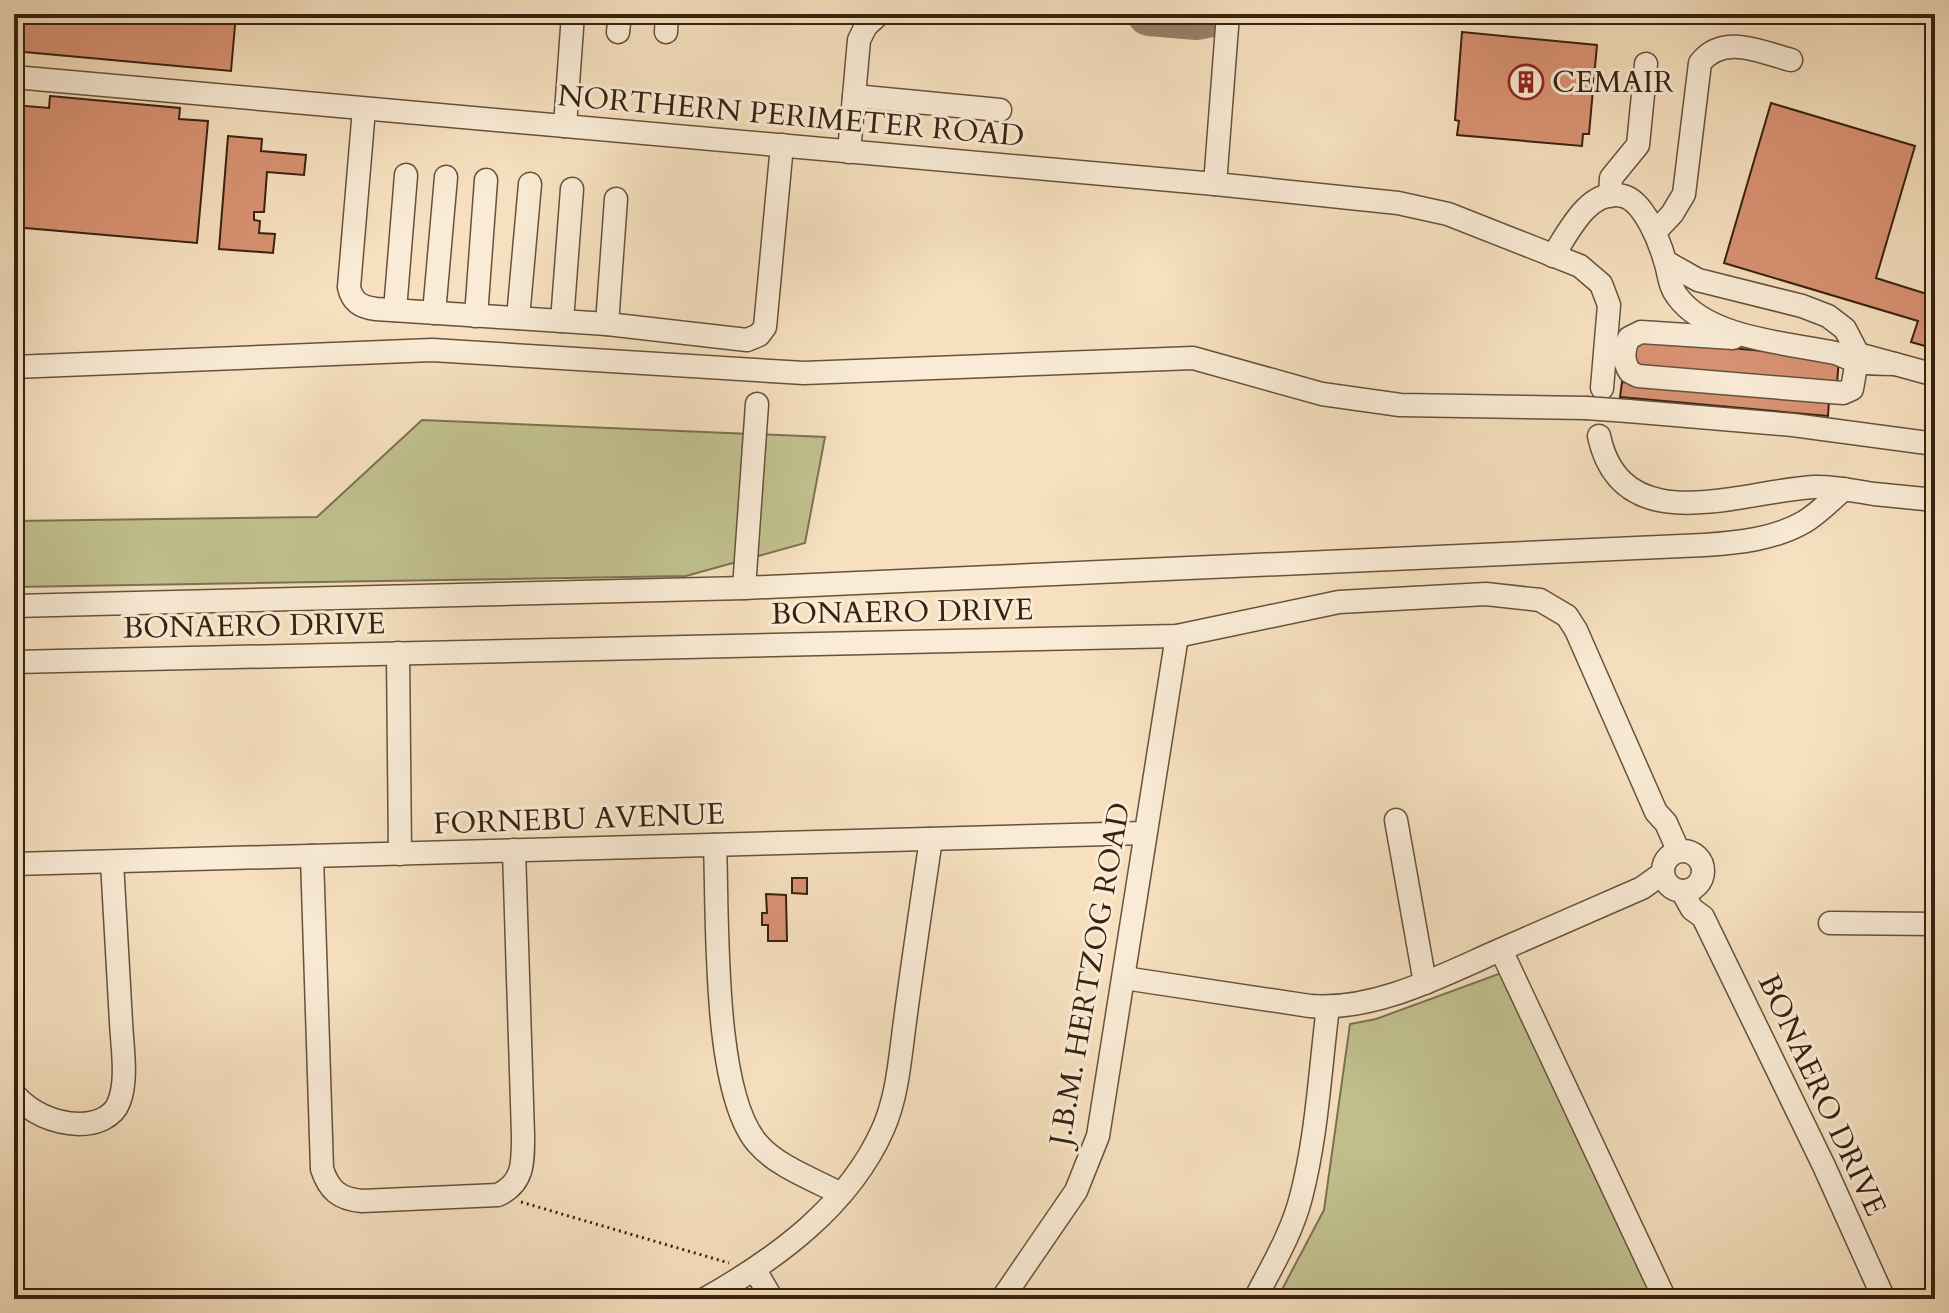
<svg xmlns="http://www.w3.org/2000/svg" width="1949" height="1313" font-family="Cardo,serif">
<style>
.green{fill:#c1c18f;stroke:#7c7250;stroke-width:2}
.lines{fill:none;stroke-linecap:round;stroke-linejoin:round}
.taxiway{stroke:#968168;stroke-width:44}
.building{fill:#d99273;stroke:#372211;stroke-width:2}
.minor-casing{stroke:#67523c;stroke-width:25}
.path{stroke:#372211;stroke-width:3;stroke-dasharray:2 4;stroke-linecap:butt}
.minor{stroke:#f9ebd5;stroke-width:22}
.minor-bridge-casing{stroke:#67523c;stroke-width:25;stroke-linecap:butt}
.minor-bridge{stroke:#f9ebd5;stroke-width:22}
.labels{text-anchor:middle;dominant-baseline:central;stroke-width:6;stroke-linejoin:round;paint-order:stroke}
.poi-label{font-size:30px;fill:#372211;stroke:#f9ebd5;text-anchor:start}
.street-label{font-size:30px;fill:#372211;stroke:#f9ebd5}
</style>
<rect width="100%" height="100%" fill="#f6e0bf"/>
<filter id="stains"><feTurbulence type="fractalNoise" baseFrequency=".0025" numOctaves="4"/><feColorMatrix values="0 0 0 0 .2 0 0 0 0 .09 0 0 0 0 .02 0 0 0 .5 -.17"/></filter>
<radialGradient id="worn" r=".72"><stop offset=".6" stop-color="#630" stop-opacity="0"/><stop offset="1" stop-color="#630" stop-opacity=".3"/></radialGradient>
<g class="green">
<polygon points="422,420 825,437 805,543 686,576 14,587 14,521 317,517"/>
<polygon points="1504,972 1653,1299 1277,1299 1324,1210 1350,1024 1376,1019"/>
</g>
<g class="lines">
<polyline class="taxiway" points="1149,14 1197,18 1218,14"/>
</g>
<g class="building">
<polygon points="14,14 236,14 231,71 14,51"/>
<polygon points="1375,14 1461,14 1460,21"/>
<polygon points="1462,32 1597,45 1589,134 1583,134 1582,146 1457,135 1459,121 1455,120"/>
<polygon points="50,96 180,108 179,119 208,121 197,243 14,227 14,105 49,108"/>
<polygon points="1771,103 1915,146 1876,278 1930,295 1933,286 1935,286 1935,326 1931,325 1925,346 1911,342 1918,321 1724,263"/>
<polygon points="228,136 262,139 261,151 306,155 304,175 267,172 264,212 254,212 254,220 260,221 259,233 275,234 273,253 219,249"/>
<polygon points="1632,339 1839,358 1837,384 1630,364"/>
<polygon points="1622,382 1829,401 1828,416 1620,397"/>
<polygon points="792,878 807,878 807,894 792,893"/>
<polygon points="766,894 786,895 787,941 768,941 768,925 762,925 762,913 767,913"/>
</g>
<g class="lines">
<g class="minor-casing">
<g id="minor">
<polyline points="618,32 620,14"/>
<polyline points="666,32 667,14"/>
<polyline points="14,77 1215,184 1398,203 1448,214 1580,266 1601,284 1609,305 1602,388"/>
<polyline points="854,96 1000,110"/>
<path d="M364,109L349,287C352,302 361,307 376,309L607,324L747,340L759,335L765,327L782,145"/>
<polyline points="565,126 573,14"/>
<polyline points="849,152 859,40 866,26 879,14"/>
<polyline points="1215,184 1228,14"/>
<polyline points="1610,196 1611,178 1638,145 1646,64"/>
<path d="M1655,232L1672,214L1684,194L1700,63C1723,33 1761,52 1791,60"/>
<path d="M1553,256C1568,233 1589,187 1623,196C1644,201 1660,243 1665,261C1669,272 1669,286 1677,296C1708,339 1789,343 1835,353C1843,355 1850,360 1858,362C1870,364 1883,364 1895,364L1858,354L1845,329L1828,316L1802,306L1698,280L1666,262"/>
<polyline points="395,310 406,175"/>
<polyline points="434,313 446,177"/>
<polyline points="476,316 486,180"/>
<polyline points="518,318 530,184"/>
<polyline points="562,321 572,189"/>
<polyline points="607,324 616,199"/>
<path d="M1733,338L1641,332L1629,338C1623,349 1623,362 1630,372L1638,376L1843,393L1852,389L1858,354"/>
<polyline points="1895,364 1935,375"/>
<polyline points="14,367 432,350 804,373 1193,358 1322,394 1400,405 1586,408"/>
<polyline points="1628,411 1793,425 1935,444"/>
<path d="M1599,436C1622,542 1740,491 1814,487C1834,486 1854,491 1874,494C1894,496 1915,498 1935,500"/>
<polyline points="744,588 757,404"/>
<path d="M14,606L744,588L1704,545C1737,543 1775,539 1804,522C1818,514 1831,500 1844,489"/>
<polyline points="398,653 400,854"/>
<polyline points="14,662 1177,636 1339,602 1486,594 1540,600 1567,616 1576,630 1656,812 1666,823 1678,850"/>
<polyline points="1396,820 1425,983"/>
<path d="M715,845C718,916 712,1093 758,1144C778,1167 815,1180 841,1194"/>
<circle cx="1683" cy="871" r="20"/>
<path d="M312,856L322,1169C329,1190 339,1199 362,1201L498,1195C524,1183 523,1162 523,1135L514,850"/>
<polyline points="14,864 1145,833"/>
<polyline points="1682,891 1692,909 1703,917 1824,1166 1884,1299"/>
<polyline points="1830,923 1935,924"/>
<polyline points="1501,950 1665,1299"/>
<path d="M1124,978L1310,1006C1372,1011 1435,979 1491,954C1541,932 1591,910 1642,888L1663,873"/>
<path d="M14,1094C31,1113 53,1123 79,1124C95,1124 113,1118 119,1102C128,1079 122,1046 121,1022C118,969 115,915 112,862"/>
<polyline points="755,1270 772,1299"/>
<path d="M705,1299C776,1259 849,1206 883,1129C898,1095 900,1057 905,1021C913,960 922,900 931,839"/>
<polyline points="1002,1299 1076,1191 1098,1136 1177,636"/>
<path d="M1255,1299C1272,1266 1292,1233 1301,1197C1317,1136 1320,1070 1328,1007"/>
</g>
</g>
<polyline class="path" points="521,1202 729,1263"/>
<use href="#minor" class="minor"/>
<g class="minor-bridge-casing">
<polyline id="minor-bridge" points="1586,408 1628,411"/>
</g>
<use href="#minor-bridge" class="minor-bridge"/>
</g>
<defs>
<g id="building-ring" transform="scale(1.8)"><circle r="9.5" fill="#f9ebd5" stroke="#8f2418" stroke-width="1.5"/><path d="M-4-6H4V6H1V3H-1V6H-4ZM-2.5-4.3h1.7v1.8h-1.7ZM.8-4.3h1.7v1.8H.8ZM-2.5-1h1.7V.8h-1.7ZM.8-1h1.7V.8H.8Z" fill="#8f2418"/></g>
</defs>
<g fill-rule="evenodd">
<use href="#building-ring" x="1526" y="82"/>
</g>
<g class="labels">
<g class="poi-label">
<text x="1552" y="82">CEMAIR</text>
</g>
<g class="street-label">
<text transform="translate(791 116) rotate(5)">NORTHERN PERIMETER ROAD</text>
<text transform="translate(902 612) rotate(-1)">BONAERO DRIVE</text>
<text transform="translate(254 626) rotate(-1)">BONAERO DRIVE</text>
<text transform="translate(579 819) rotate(-2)">FORNEBU AVENUE</text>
<text transform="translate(1090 974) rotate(-80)">J.B.M. HERTZOG ROAD</text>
<text transform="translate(1822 1095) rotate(65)">BONAERO DRIVE</text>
</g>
</g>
<rect width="1949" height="1313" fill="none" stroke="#f6e0bf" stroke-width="48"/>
<rect x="16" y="16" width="1917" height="1281" fill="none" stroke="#372211" stroke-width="4"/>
<rect x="24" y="24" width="1901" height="1265" fill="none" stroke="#372211" stroke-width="2"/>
<rect width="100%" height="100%" filter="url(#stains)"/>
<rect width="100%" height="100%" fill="url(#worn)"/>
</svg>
